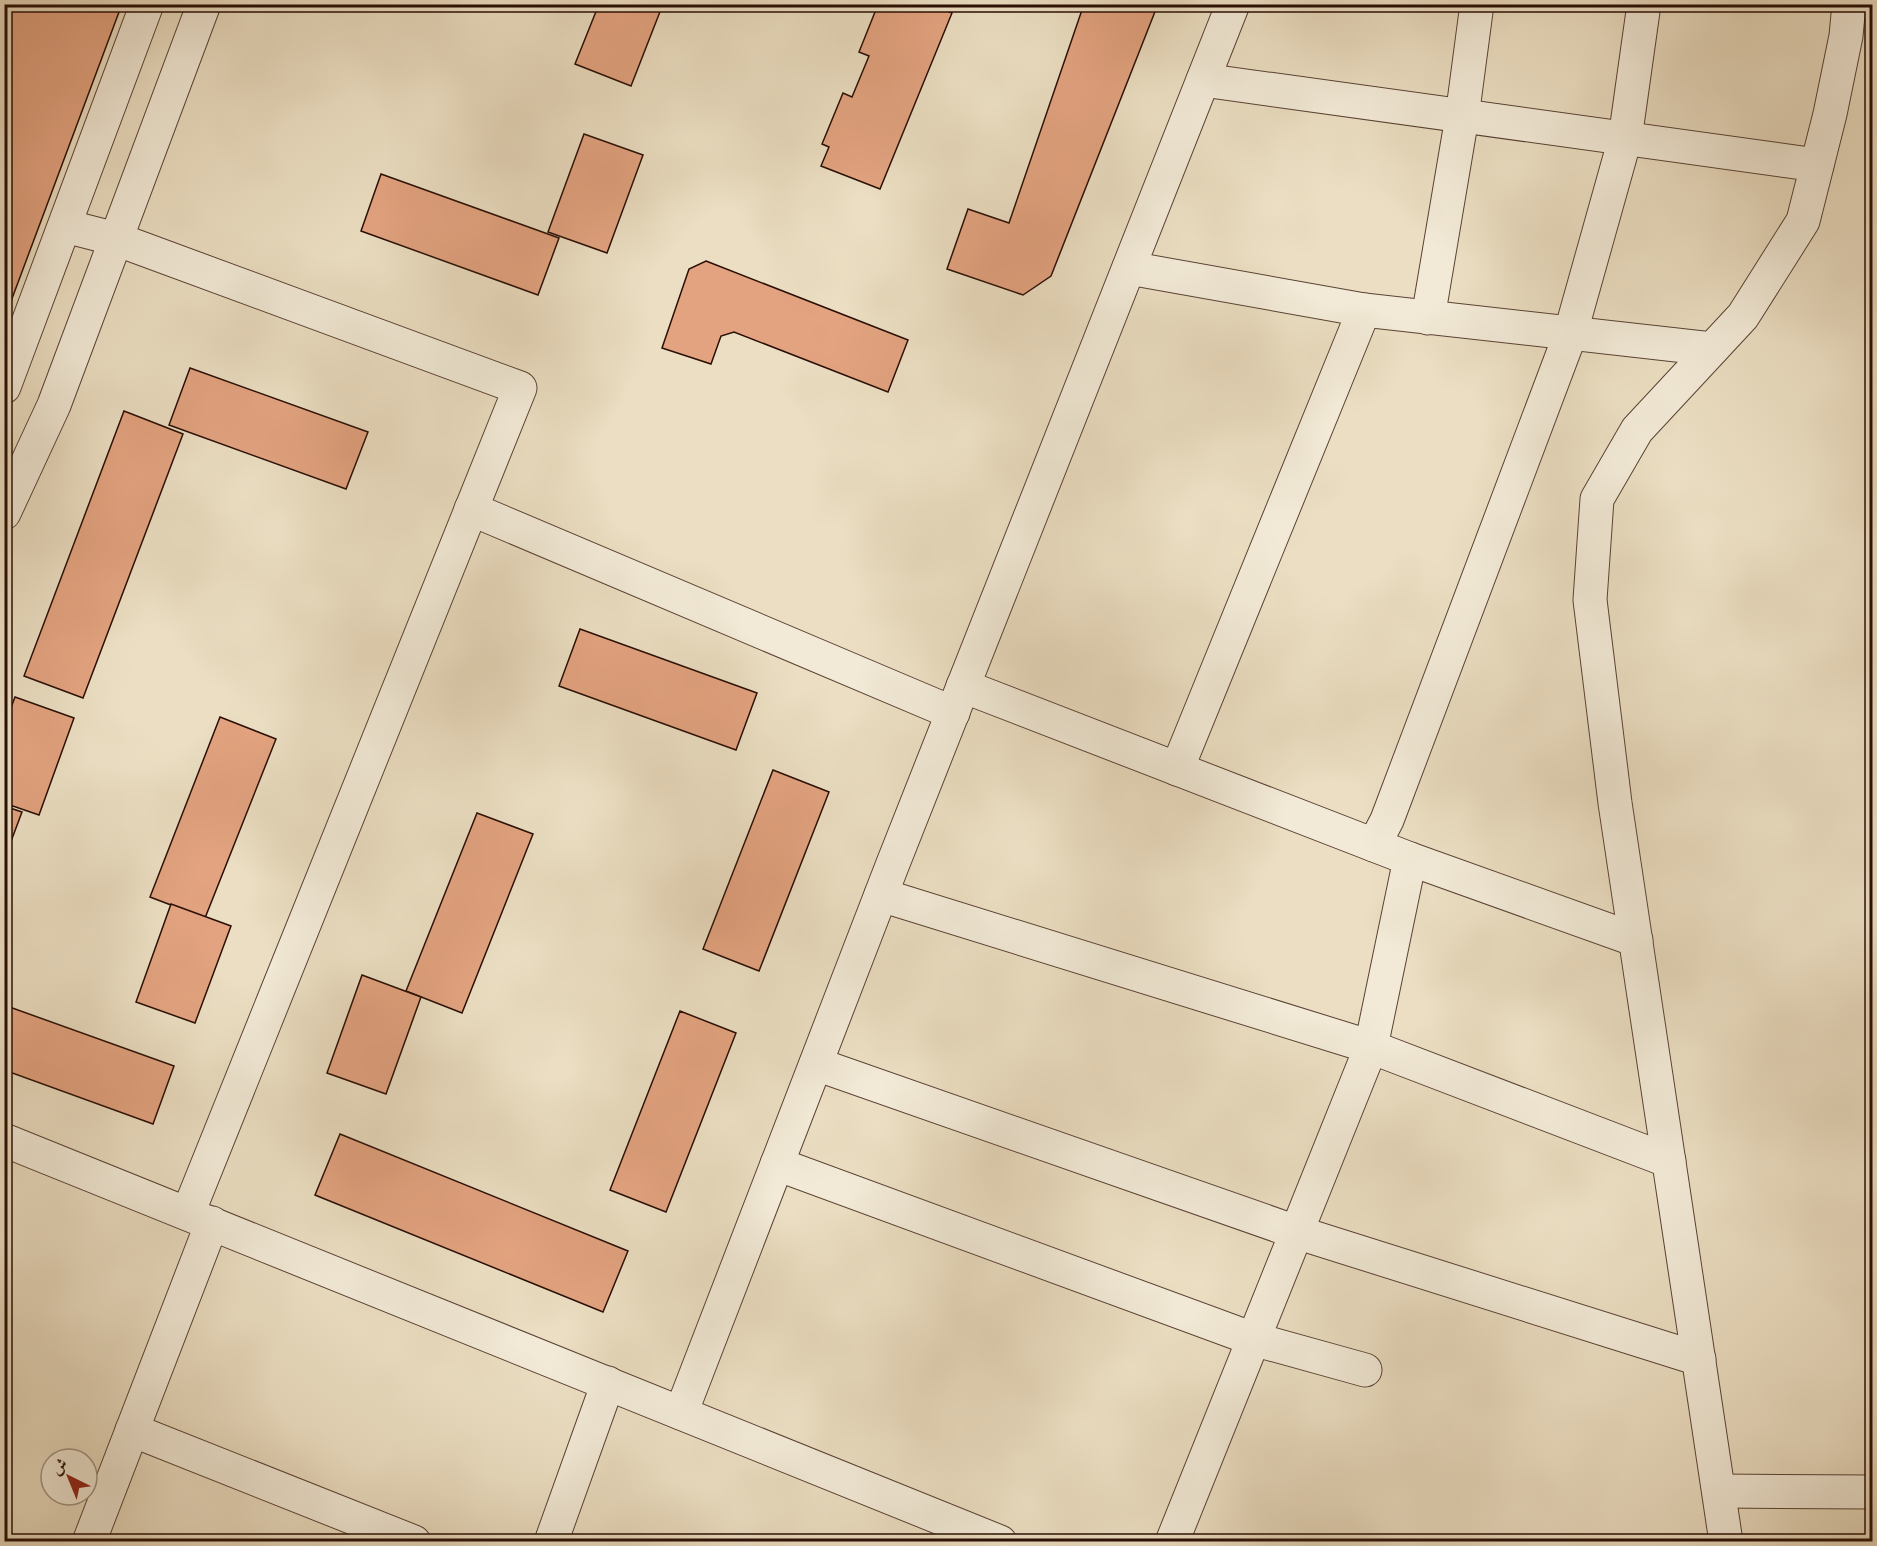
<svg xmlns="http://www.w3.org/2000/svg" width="1877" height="1546" font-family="'Sorts Mill Goudy',Amiri,serif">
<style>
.building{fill:#e3a380;stroke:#290e05;stroke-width:1.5}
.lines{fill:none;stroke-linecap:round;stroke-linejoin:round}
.minor-casing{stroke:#5a4234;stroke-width:35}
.minor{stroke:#f2ead7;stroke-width:33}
</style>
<rect width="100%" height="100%" fill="#ebdec2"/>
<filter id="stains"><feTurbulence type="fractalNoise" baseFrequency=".00333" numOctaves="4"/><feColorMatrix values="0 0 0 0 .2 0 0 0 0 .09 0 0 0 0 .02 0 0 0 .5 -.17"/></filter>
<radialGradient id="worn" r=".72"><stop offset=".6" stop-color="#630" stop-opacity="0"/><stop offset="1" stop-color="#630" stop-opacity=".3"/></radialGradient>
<g class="building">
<polygon points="4,4 122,4 4,320"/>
<polygon points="599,4 663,4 631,86 575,64"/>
<polygon points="889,4 930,4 952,13 880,189 821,166 829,147 822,144 843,93 852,97 869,56 859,52 877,7 887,11"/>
<polygon points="1084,4 1158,4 1051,276 1023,295 947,269 968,209 1009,223"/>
<polygon points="584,134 643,155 607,253 548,232"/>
<polygon points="381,174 559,238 538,295 361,231"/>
<polygon points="706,261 908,340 888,392 734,332 721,336 711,364 662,348 689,269"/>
<polygon points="190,368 368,432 346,489 169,425"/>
<polygon points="124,411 183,434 83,698 24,676"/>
<polygon points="580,629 757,693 736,750 559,686"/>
<polygon points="15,697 74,718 39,815 4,803 4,726"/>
<polygon points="220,717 276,739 205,918 150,897"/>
<polygon points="773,770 829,792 759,971 703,949"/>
<polygon points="4,806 22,812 4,860"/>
<polygon points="477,813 533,834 462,1013 406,991"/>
<polygon points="171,904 231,926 195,1023 136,1002"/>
<polygon points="362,975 421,997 386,1094 327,1073"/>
<polygon points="4,1005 174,1066 153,1124 4,1070"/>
<polygon points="680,1011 736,1033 666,1212 610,1190"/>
<polygon points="340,1134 628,1251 603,1312 315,1195"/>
</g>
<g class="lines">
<g class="minor-casing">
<g id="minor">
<polyline points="1203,80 1817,165"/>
<polyline points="65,226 116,239 520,388 188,1213"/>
<polyline points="1129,268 1364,310 1712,349"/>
<polyline points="1428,318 1462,117 1477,4"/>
<polyline points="4,387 147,4"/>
<polyline points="471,509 953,713"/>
<polyline points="4,513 54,405 204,4"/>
<polyline points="963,686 1410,859 1636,940"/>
<polyline points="1177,769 1364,310"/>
<polyline points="1374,845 1387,820 1570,335 1625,139 1644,4"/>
<polyline points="881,895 1371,1047 1669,1161"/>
<polyline points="816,1064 1296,1232 1699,1359"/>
<polyline points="4,1140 1000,1542"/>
<polyline points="777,1164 1253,1339 1365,1370"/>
<polyline points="681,1413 892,866 1233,4"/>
<polyline points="132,1430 414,1542"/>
<polyline points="1719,1491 1872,1492"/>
<polyline points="89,1542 212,1223"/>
<polyline points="551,1542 608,1383"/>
<polyline points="1172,1542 1371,1047 1410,859"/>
<polyline points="1726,1542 1615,803 1590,600 1597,499 1637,430 1743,316 1803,221 1830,114 1846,36 1849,4"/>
</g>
</g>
<use href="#minor" class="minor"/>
</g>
<rect width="1877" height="1546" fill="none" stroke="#ebdec2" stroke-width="24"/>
<rect x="6" y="6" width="1865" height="1534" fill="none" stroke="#290e05" stroke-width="3"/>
<rect x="12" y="12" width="1853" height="1522" fill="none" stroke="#290e05" stroke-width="1.5"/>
<g transform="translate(69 1477) rotate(317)"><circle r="28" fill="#f2ead7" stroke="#a29283" stroke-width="1.5"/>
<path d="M0-4.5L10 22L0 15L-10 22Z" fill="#8f2418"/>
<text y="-9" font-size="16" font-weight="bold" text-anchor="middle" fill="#290e05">ش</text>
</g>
<rect width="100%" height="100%" filter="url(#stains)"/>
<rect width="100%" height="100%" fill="url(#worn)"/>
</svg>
